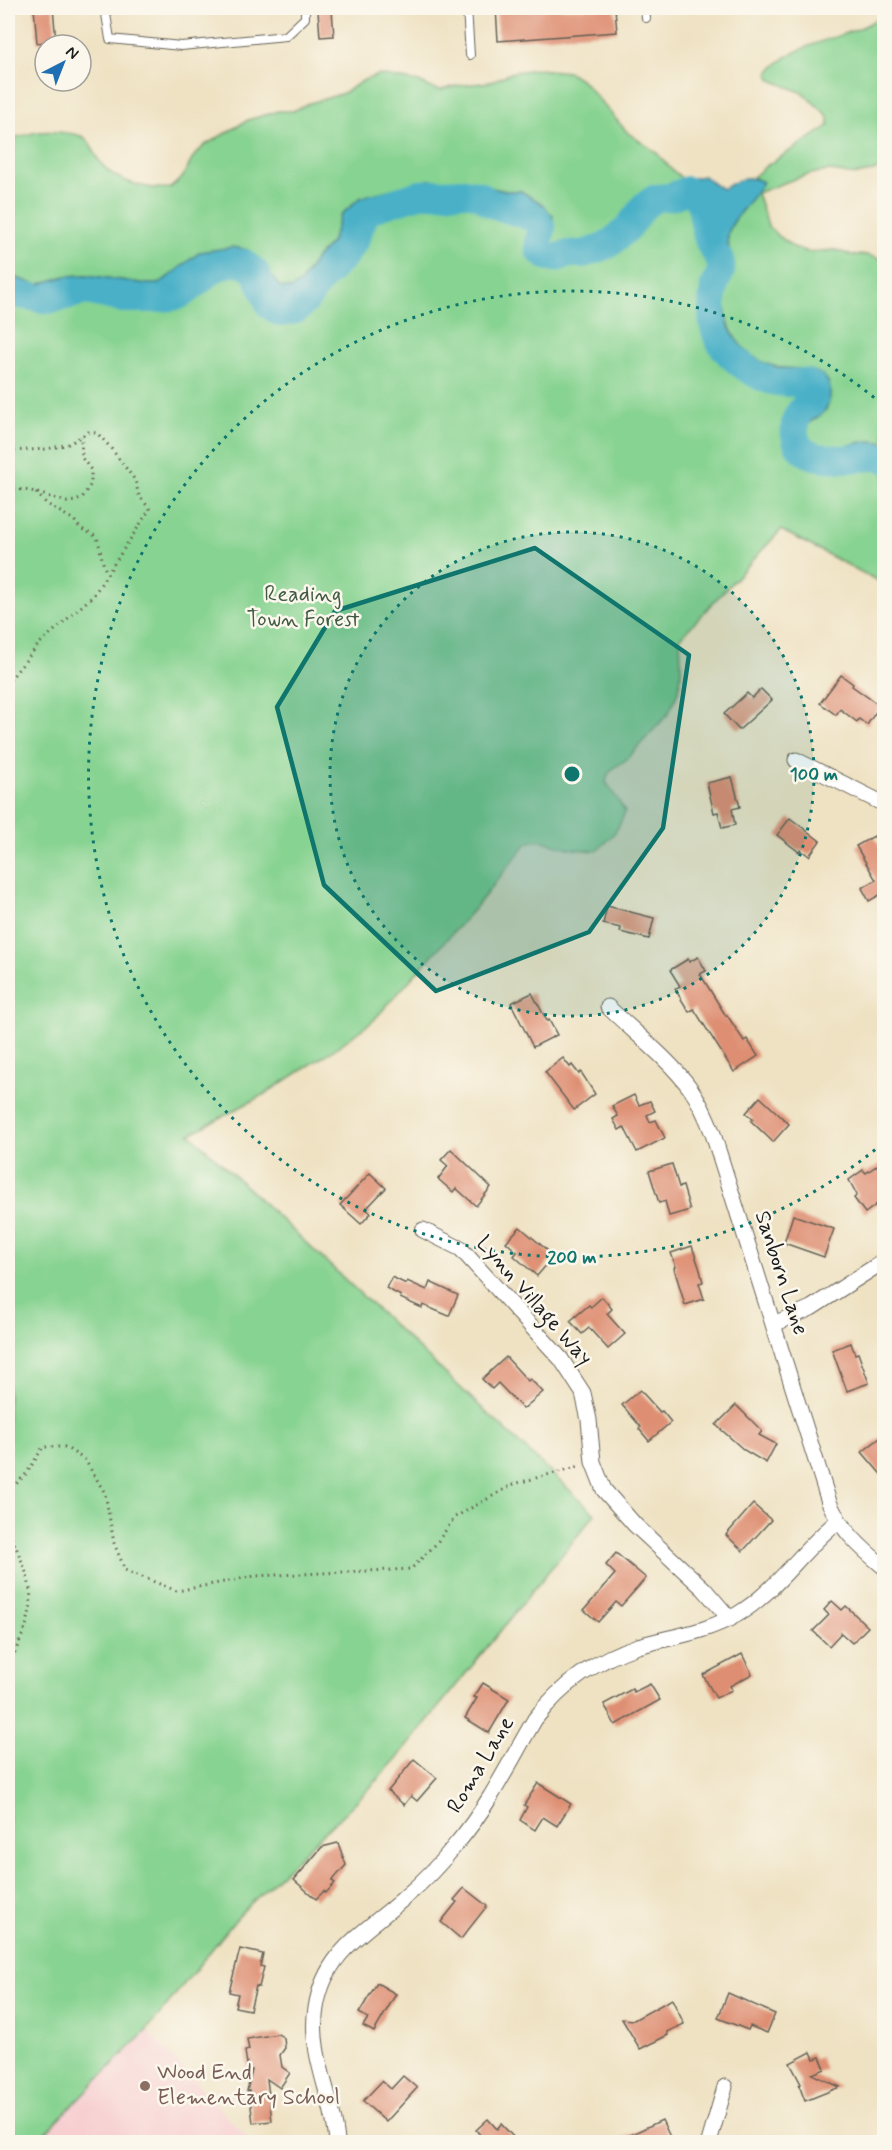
<svg xmlns="http://www.w3.org/2000/svg" width="892" height="2150" font-family="Mynerve,sans-serif">
<style>
.built{fill:#f7cfd1}
.green{fill:#87d391;stroke:#527856;stroke-width:1.5}
.water{fill:#48b0c7;stroke:#326672;stroke-width:1.5}
.lines{fill:none;stroke-linecap:round;stroke-linejoin:round}
.river{stroke:#48b0c7;stroke-width:28}
.building{fill:#de8e72}
.service-casing{stroke:#666156;stroke-width:10}
.minor-casing{stroke:#666156;stroke-width:17}
.path{stroke:#666156;stroke-width:3;stroke-dasharray:1.5 4.5;stroke-linecap:butt}
.service{stroke:#fff;stroke-width:8}
.minor{stroke:#fff;stroke-width:15}
.marked{fill:#0f766e;fill-opacity:0.2;stroke:#0f766e;stroke-width:4.5;stroke-linejoin:round}
.ring{fill:none;stroke:#0f766e;stroke-width:3;stroke-dasharray:3 6}
.education-dot{fill:#8d6e63;stroke:#fbf7ec;stroke-width:2}
.labels{text-anchor:middle;dominant-baseline:central;stroke-width:5;stroke-linejoin:round;paint-order:stroke}
.park-label{font-size:22px;fill:#415c45;stroke:#fbf7ec}
.street-label{font-size:22px;fill:#1c1c1c;stroke:#fbf7ec}
.education-label{font-size:22px;fill:#785e54;stroke:#fbf7ec;text-anchor:start}
.centre{fill:#0f766e;stroke:#fbf7ec;stroke-width:3}
.ring-label{font-size:18px;text-anchor:middle;font-weight:bold;fill:#0f766e;stroke:#fbf7ec;stroke-width:5;stroke-linejoin:round;paint-order:stroke}
</style>
<rect width="100%" height="100%" fill="#fbf7ec"/>
<filter id="ink" filterUnits="userSpaceOnUse"><feTurbulence type="fractalNoise" baseFrequency=".0167" numOctaves="2"/><feDisplacementMap in="SourceGraphic" scale="12" xChannelSelector="R" yChannelSelector="G"/><feConvolveMatrix kernelMatrix="1 2 1 2 8 2 1 2 1" color-interpolation-filters="sRGB"/></filter>
<filter id="wash" filterUnits="userSpaceOnUse"><feTurbulence type="fractalNoise" baseFrequency=".008" numOctaves="4" result="noise"/><feDisplacementMap in="SourceGraphic" scale="24" xChannelSelector="R" yChannelSelector="G"/><feGaussianBlur stdDeviation="1.35" result="paint"/><feColorMatrix in="noise" values="0 0 0 0 0 0 0 0 0 0 0 0 0 0 0 0 0 1.4 0 .05"/><feComposite in="paint" operator="in"/></filter>
<g filter="url(#wash)">
<rect width="100%" height="100%" fill="#efe2c3"/>
<polygon class="built" points="147,2030 251,2142 36,2142"/>
<g class="green">
<path d="M884,15V166C873,172 862,176 848,174C842,173 835,171 829,171C804,173 781,185 757,193L769,228L793,247L808,252L835,250L851,255H867L884,260V443C854,433 842,464 806,437C803,422 817,416 827,406C829,397 832,388 826,380C817,367 793,370 779,367C744,362 725,332 725,298C725,289 730,281 732,272C734,258 725,246 729,231C735,214 754,199 762,182L753,177L766,166L823,130L829,125L828,116L803,93L771,80L768,74C785,48 831,40 860,28C868,25 876,19 884,15Z"/>
<path d="M538,69L569,72L582,80L628,133L656,152L671,169L683,179C672,184 653,189 644,195C632,204 628,219 619,229C601,246 576,250 553,245L550,238L552,216L521,191H506L468,183L429,180L360,198L341,215L331,243L317,257L301,282L291,289L280,287L261,262L186,263L159,284H147L87,275L66,276L37,285L8,275V138C18,139 28,133 39,132C51,131 69,132 81,136C90,139 93,150 97,157C110,181 146,190 170,188L182,178L194,156L205,145L248,120L278,111H293L307,104L344,93L364,80L379,75L419,82L434,89L441,90L457,86L490,82L513,72Z"/>
<path d="M687,190L698,197L706,236L712,248L720,259L721,271L714,283L729,353C742,364 756,376 772,381C786,385 801,378 813,386C815,399 809,403 800,411L796,441L857,457H876L884,459V584L781,530L680,638C681,671 685,683 668,714L627,759L614,768L608,774L606,782L625,811C619,830 611,839 596,851L572,849L542,841H533L526,844L475,908L373,1021L332,1051L263,1095L190,1134L595,1514L399,1756L367,1791L241,1913L147,2030L36,2142H8V293C21,299 47,302 61,298C70,296 78,291 88,291C117,291 149,306 178,296C197,289 221,252 245,264C261,272 263,292 270,306L307,299C321,279 340,264 353,243C360,233 359,219 369,211C384,199 448,189 467,192C478,193 482,199 491,204C504,211 521,214 535,217C544,223 542,231 539,240L555,258L569,254H584L637,217L644,206L656,198L671,197Z"/>
</g>
<path class="water" d="M704,176L714,184L723,189C738,180 746,174 763,182C754,199 735,214 729,231C724,246 734,258 732,272C731,279 726,286 725,294C720,328 743,357 775,367C790,371 816,365 827,380C833,389 830,408 822,414C812,422 803,422 806,437C810,440 814,444 818,446C836,456 860,435 884,443V459L876,457C853,458 798,467 795,435C794,427 794,420 799,413C806,402 815,401 813,386C804,380 797,383 787,383C775,383 762,378 752,372C716,349 707,328 714,287C715,281 720,276 721,270C723,258 713,252 709,242C703,228 704,211 698,197L688,190L671,197L656,198L644,206L628,228L608,245L584,254H569L555,258L546,256L539,250V240L542,228L537,219C524,212 508,210 494,205C484,201 478,193 466,192C447,190 383,199 369,211C359,219 360,233 353,243C344,258 331,268 320,281C312,290 305,306 293,310C255,322 269,256 230,263C208,266 197,290 177,296C161,301 138,302 122,299C111,297 99,291 87,291C78,291 70,296 61,298C46,302 21,299 8,293V275L37,285L66,276L87,275L147,284H159L200,252L233,247L248,250L261,262L280,287L291,289L301,282L317,257L331,243L341,215L360,198L373,194L429,180L468,183L506,191H521L541,203L553,216L550,238L553,245C575,250 607,246 621,226C628,215 633,204 643,196C654,187 690,178 704,176Z"/>
<g class="lines">
<path class="river" d="M8,293L49,300L87,291L123,299H157L178,296L188,290L214,269L229,263H244L256,273L270,306L281,313L296,310L307,299L319,282L344,256L355,240L365,215L372,209L420,194L465,192L480,195L491,204L537,219L542,228L539,240V250L546,256L555,258L569,254H584L608,245L628,228L644,206L656,198L671,197L687,190L698,197C704,211 703,227 709,242C713,252 723,258 721,270C720,276 715,281 714,287C707,328 716,349 752,372C762,378 775,383 787,383C797,383 804,380 813,386C815,401 806,402 799,413C794,420 794,427 795,435C798,467 853,458 876,457L884,459"/>
</g>
<g id="blocks">
<g class="building">
<polygon points="34,8 53,8 56,41 37,43"/>
<polygon points="496,8 615,8 617,32 498,41"/>
<polygon points="332,10 334,36 320,37 318,11"/>
<polygon points="841,675 853,684 852,686 880,706 867,725 859,719 857,722 840,709 836,715 820,703"/>
<polygon points="761,689 772,700 739,730 724,714 747,693 752,698"/>
<polygon points="732,777 740,807 732,809 735,825 722,828 718,812 714,813 707,783"/>
<polygon points="790,818 820,841 809,856 801,850 799,852 777,835"/>
<polygon points="874,836 885,855 885,896 883,893 869,901 862,888 876,880 856,846"/>
<polygon points="607,906 654,918 649,939 620,932 621,928 603,924"/>
<polygon points="698,957 706,971 700,974 726,1016 727,1015 744,1041 747,1039 758,1056 734,1072 694,1009 689,1012 675,989 680,986 670,970 688,959 689,962"/>
<polygon points="532,993 547,1021 549,1020 557,1035 533,1047 511,1003"/>
<polygon points="563,1058 570,1067 572,1065 579,1074 581,1072 595,1094 574,1110 545,1072"/>
<polygon points="634,1095 639,1105 650,1101 655,1111 647,1115 650,1122 656,1120 665,1138 637,1152 624,1127 619,1130 613,1119 618,1116 612,1106"/>
<polygon points="760,1097 789,1124 773,1142 751,1121 753,1119 746,1113"/>
<polygon points="451,1149 491,1187 476,1206 456,1188 453,1192 438,1179 448,1166 441,1160"/>
<polygon points="885,1160 885,1198 865,1213 854,1198 857,1195 849,1180 863,1170 866,1173"/>
<polygon points="672,1164 679,1187 683,1186 690,1210 669,1216 665,1201 659,1203 649,1171"/>
<polygon points="370,1173 386,1188 366,1209 371,1213 361,1224 340,1205"/>
<polygon points="793,1215 834,1229 824,1257 784,1243"/>
<polygon points="520,1227 554,1256 537,1276 514,1256 517,1252 506,1242"/>
<polygon points="692,1246 700,1270 703,1282 699,1283 704,1299 685,1305 674,1268 676,1267 671,1253"/>
<polygon points="392,1277 406,1284 407,1281 427,1290 430,1282 458,1295 449,1316 423,1305 422,1308 400,1298 401,1296 386,1288"/>
<polygon points="602,1297 612,1309 607,1314 625,1334 608,1349 589,1328 582,1334 570,1321 589,1305 591,1307"/>
<polygon points="851,1343 855,1354 858,1353 869,1383 847,1391 832,1350"/>
<polygon points="506,1357 528,1381 530,1379 543,1392 523,1409 498,1383 492,1389 482,1379"/>
<polygon points="640,1390 660,1412 662,1411 671,1422 649,1441 639,1429 641,1427 622,1405"/>
<polygon points="736,1405 762,1431 759,1435 776,1444 766,1463 744,1450 716,1425"/>
<polygon points="885,1434 885,1479 862,1452"/>
<polygon points="753,1504 771,1520 743,1551 726,1535"/>
<polygon points="616,1553 646,1578 621,1606 616,1602 598,1622 584,1610 615,1574 606,1565"/>
<polygon points="832,1601 842,1610 846,1606 868,1627 852,1643 841,1633 829,1646 813,1631 829,1615 824,1610"/>
<polygon points="742,1654 752,1674 730,1686 732,1690 716,1698 703,1675"/>
<polygon points="483,1683 509,1699 489,1733 465,1718 477,1698 474,1697"/>
<polygon points="650,1684 660,1700 615,1725 604,1704 632,1689 634,1692"/>
<polygon points="414,1759 437,1778 417,1801 411,1796 404,1805 388,1791"/>
<polygon points="538,1783 571,1804 557,1826 543,1817 535,1830 520,1820 527,1807 524,1805"/>
<polygon points="338,1843 346,1865 332,1881 335,1883 326,1893 324,1891 316,1899 294,1880 322,1847"/>
<polygon points="464,1888 487,1906 461,1939 441,1922 457,1902 454,1900"/>
<polygon points="240,1949 263,1954 260,1966 264,1967 259,1987 256,1986 250,2010 235,2007 238,1994 229,1992"/>
<polygon points="377,1983 396,1994 374,2032 363,2026 368,2018 359,2013"/>
<polygon points="728,1993 775,2014 767,2033 750,2026 748,2030 718,2018"/>
<polygon points="672,1999 684,2024 667,2032 668,2035 640,2049 622,2019 634,2020"/>
<polygon points="278,2034 284,2038 285,2048 280,2055 282,2067 290,2073 280,2088 267,2079 272,2121 253,2123 249,2091 247,2091 252,2070 248,2071 245,2051 249,2050 247,2039"/>
<polygon points="811,2052 814,2059 820,2057 825,2069 812,2074 840,2087 805,2101 799,2085 801,2084 790,2063"/>
<polygon points="403,2076 417,2088 386,2122 363,2101 382,2081 391,2089"/>
<polygon points="488,2119 497,2129 501,2124 518,2142 474,2142 481,2136 476,2130"/>
<polygon points="662,2120 671,2139 663,2142 615,2142"/>
</g>
</g>
</g>
<g filter="url(#ink)">
<use href="#blocks" fill-opacity="0" stroke="#666156" stroke-width="1.5"/>
<g class="lines">
<g class="service-casing">
<g id="service">
<polyline points="105,8 110,39 181,46 286,36 305,18 305,8"/>
<polyline points="467,8 470,55"/>
<polyline points="645,8 646,18"/>
</g>
</g>
<g class="minor-casing">
<g id="minor">
<polyline points="796,760 884,804"/>
<path d="M608,1007C635,1033 668,1058 690,1088C700,1102 707,1118 713,1134L829,1502C841,1530 861,1548 884,1567"/>
<polyline points="423,1230 461,1249 561,1359 583,1393 589,1420 593,1462 604,1490 635,1525 704,1589 730,1619"/>
<polyline points="774,1324 811,1308 884,1261"/>
<path d="M337,2142C334,2098 308,2054 316,2008C325,1951 365,1933 404,1898C424,1881 442,1862 458,1842C490,1804 510,1761 535,1719C561,1685 597,1659 638,1646C673,1636 705,1633 738,1614C777,1591 802,1549 838,1521"/>
<polyline points="709,2142 725,2087"/>
</g>
</g>
<g class="path">
<polyline points="8,451 47,449 69,444 88,432 97,433 110,447 135,480 139,496 150,509 93,596 39,644 8,682"/>
<polyline points="8,488 31,491 67,502 76,501 82,498 91,484 91,470 82,458 81,436"/>
<path d="M36,493L47,504L74,520L80,528L97,537C101,550 101,561 107,573"/>
<polyline points="8,1492 27,1473 43,1447 65,1447 85,1460 105,1493 114,1543 125,1570 177,1591 255,1576 411,1569 436,1544 455,1517 514,1484 580,1466"/>
<path d="M8,1533L11,1536C28,1575 40,1597 21,1638C17,1647 14,1656 8,1663"/>
</g>
<use href="#service" class="service"/>
<use href="#minor" class="minor"/>
</g>
</g>
<path class="marked" d="M535,548L689,655L663,828L589,932L436,991L324,885L277,707L335,611Z"/>
<circle cx="572" cy="774" r="242" fill="#0f766e" fill-opacity=".12"/>
<g class="ring">
<circle cx="572" cy="774" r="242"/>
<path d="M882 1144A483 483 0 1 1 882 404"/>
</g>
<circle class="education-dot" cx="145" cy="2086" r="6"/>
<g class="labels">
<g class="park-label">
<text x="303" y="595">Reading<tspan x="303" dy="25">Town Forest</tspan></text>
</g>
<g class="street-label">
<text transform="translate(781 1273) rotate(72)">Sanborn Lane</text>
<text transform="translate(534 1301) rotate(49)">Lynn Village Way</text>
<text transform="translate(481 1765) rotate(-59)">Roma Lane</text>
</g>
<g class="education-label">
<text x="157" y="2073">Wood End<tspan x="157" dy="25">Elementary School</tspan></text>
</g>
</g>
<circle cx="572" cy="774" r="9" class="centre"/>
<g class="ring-label">
<text x="814" y="780">100 m</text>
<text x="572" y="1263">200 m</text>
</g>
<rect width="892" height="2150" fill="none" stroke="#fbf7ec" stroke-width="30"/>
<g transform="translate(63 63) rotate(42)"><circle r="28" fill="#fbf7ec" stroke="#a29f99" stroke-width="1.5"/>
<path d="M0-4.5L10 22L0 15L-10 22Z" fill="#1f6fb2"/>
<text y="-9" font-size="16" font-weight="bold" text-anchor="middle" fill="#1c1c1c">N</text>
</g>
</svg>
